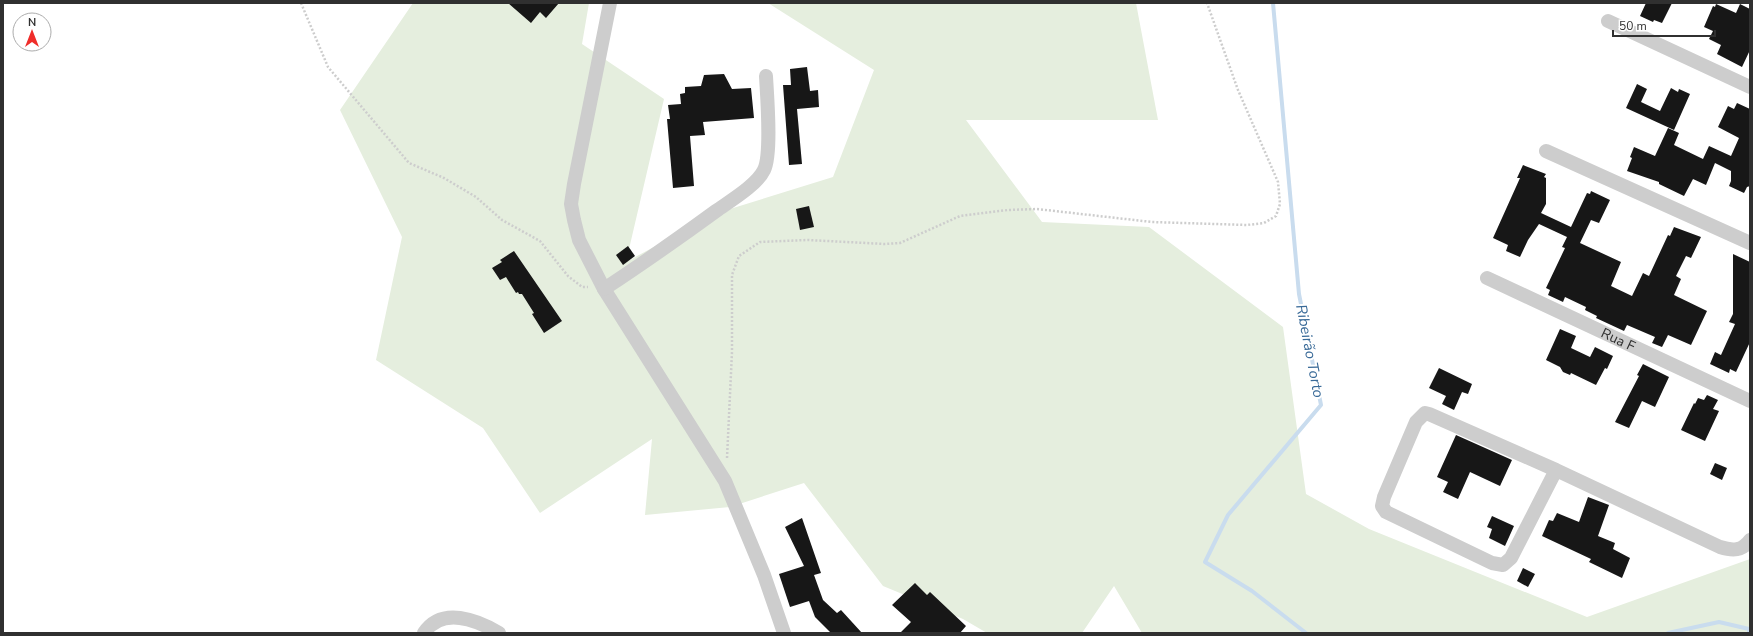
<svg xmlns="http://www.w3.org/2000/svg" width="1753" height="636" font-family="'Nunito Sans',sans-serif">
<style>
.green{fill:#e5eede}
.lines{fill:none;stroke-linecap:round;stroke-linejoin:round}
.stream{stroke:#c9dcee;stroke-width:4}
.building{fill:#171717}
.path{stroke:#cdcdcd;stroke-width:2.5;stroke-dasharray:2 2;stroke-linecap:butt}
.minor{stroke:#cdcdcd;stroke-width:14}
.labels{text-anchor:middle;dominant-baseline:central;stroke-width:4;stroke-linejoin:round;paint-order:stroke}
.street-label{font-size:14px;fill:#303030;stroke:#fff}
.water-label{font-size:15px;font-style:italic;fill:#396a98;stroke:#fff}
</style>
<rect width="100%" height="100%" fill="#fff"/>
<polygon class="green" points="413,3 589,3 582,44 664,99 626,262 717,213 833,177 874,70 768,3 1136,3 1158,120 966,120 1042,222 1149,227 1283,327 1306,494 1369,529 1587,617 1750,559 1750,633 1142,633 1114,586 1082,633 987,633 963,619 883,586 804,483 730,507 645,515 652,439 540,513 483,428 376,360 402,237 340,110"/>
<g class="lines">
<g class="stream">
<polyline points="1273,3 1299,294 1321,405 1228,515 1205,562 1252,591 1306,633"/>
<polyline points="1668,633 1719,622 1749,629 1749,633"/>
</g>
</g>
<g class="building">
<polygon points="508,3 559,3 546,18 540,12 531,23"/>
<polygon points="1646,3 1672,3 1662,23 1654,20 1653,22 1640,16"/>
<polygon points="1716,4 1736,13 1740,4 1750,9 1750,50 1742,67 1717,54 1721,45 1709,39 1713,31 1704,27 1713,6 1715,7"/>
<polygon points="807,67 810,91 818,90 819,107 797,109 802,164 789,165 783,85 791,85 790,69"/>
<polygon points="724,74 732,89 751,88 754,118 703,122 705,135 690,136 694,186 673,188 667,119 670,119 668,105 681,104 680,94 685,93 685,87 701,86 704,75"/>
<polygon points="1637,84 1647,89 1641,102 1660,111 1671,88 1678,92 1679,89 1690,94 1674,130 1626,108"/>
<polygon points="1737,103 1750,109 1750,186 1747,187 1744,193 1729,186 1731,181 1731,171 1715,163 1706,185 1693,179 1684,196 1659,184 1659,182 1627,171 1632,158 1630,157 1634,147 1655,156 1668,128 1679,133 1674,145 1703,159 1709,146 1731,156 1739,138 1718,127 1728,106 1734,109"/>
<polygon points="1523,165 1546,174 1544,177 1546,178 1546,204 1541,213 1571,227 1587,193 1590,194 1591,191 1610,200 1599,223 1591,220 1580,243 1621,262 1611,286 1632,296 1643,273 1649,276 1668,235 1670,236 1674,227 1701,237 1691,258 1686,256 1676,276 1681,279 1674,295 1707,311 1691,345 1668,335 1662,347 1652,343 1655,337 1627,325 1624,331 1596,318 1597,316 1585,310 1586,307 1565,297 1563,302 1548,295 1550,290 1546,288 1565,248 1562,247 1567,237 1539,224 1528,240 1520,257 1506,251 1508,245 1493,238 1520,178 1517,178"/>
<polygon points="809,206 814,227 800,230 796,209"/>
<polygon points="628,246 635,256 623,265 616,255"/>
<polygon points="514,251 562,321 544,333 532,314 534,313 522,294 519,294 518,292 516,293 506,277 500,280 492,268 502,262 500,260"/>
<polygon points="1733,254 1750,262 1750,342 1736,372 1730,369 1729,373 1710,364 1715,352 1721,355 1735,324 1729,322 1733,314"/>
<polygon points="1560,329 1576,336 1571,348 1590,357 1595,347 1613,356 1607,369 1605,368 1596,385 1571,373 1570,375 1563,372 1560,367 1546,360"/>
<polygon points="1643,364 1669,377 1655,407 1642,401 1629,428 1615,422 1639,376 1637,375"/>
<polygon points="1439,368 1472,384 1468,394 1462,392 1454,410 1442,404 1446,396 1429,388"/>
<polygon points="1707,395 1718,400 1713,409 1719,411 1705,441 1681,430 1694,403 1695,404 1698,398 1704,400"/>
<polygon points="1456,435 1512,460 1500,486 1470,472 1458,499 1443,492 1448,482 1437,477"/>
<polygon points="1715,463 1727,468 1722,480 1710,474"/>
<polygon points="1588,497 1609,505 1598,536 1615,543 1613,549 1630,558 1622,578 1589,562 1591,559 1542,536 1549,520 1553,521 1557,513 1579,522"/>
<polygon points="1492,516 1514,526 1505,546 1489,538 1492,529 1487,527"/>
<polygon points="802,518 821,573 814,575 823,600 837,613 841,610 862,633 831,633 815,617 809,601 790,607 779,574 804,566 785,527"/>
<polygon points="1523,568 1535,574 1528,587 1517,581"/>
<polygon points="915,583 927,595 930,592 966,626 960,633 900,633 911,622 892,605"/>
</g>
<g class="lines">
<g class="path">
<polyline points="301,3 328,67 409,163 444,178 476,197 502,220 540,241 568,276 582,287 588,287"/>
<polyline points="727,458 732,352 732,275 739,256 760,242 808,240 885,244 900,243 960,216 1008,210 1037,209 1152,222 1247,225 1264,223 1276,216 1280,204 1278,182 1238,90 1207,3"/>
</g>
<g class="minor">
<polyline points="610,3 574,184 571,204 574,220 579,240 604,289 725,481 764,575 784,633"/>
<polyline points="1608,21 1750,87"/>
<polyline points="1546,151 1750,243"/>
<path id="s1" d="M1487,278L1750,401"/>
<path d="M604,289C642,264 679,238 716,211C730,201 757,185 764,170C772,154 767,96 766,76"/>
<path d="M1556,470L1511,558L1503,565L1492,563L1386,512L1382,506L1384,497L1416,422L1425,413L1429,414L1556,470L1720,547C1733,551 1742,551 1750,540"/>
<path d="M424,633C442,606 477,620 499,633"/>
</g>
</g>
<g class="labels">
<g class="street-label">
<text stroke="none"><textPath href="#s1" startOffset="145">Rua F</textPath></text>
</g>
<g class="water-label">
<text transform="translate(1310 351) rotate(79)">Ribeirão Torto</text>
</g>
</g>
<rect width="1753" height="636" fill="none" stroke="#303030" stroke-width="8"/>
<g transform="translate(32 32)"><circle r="19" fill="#ffffff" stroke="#acacac"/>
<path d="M0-3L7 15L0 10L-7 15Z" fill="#ef2d2a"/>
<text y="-6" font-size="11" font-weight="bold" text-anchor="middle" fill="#303030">N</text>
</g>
<path d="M1613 30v6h102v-6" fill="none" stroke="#303030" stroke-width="2"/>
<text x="1619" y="30" font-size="12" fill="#303030" stroke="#ffffff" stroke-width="3" paint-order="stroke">50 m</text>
</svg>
